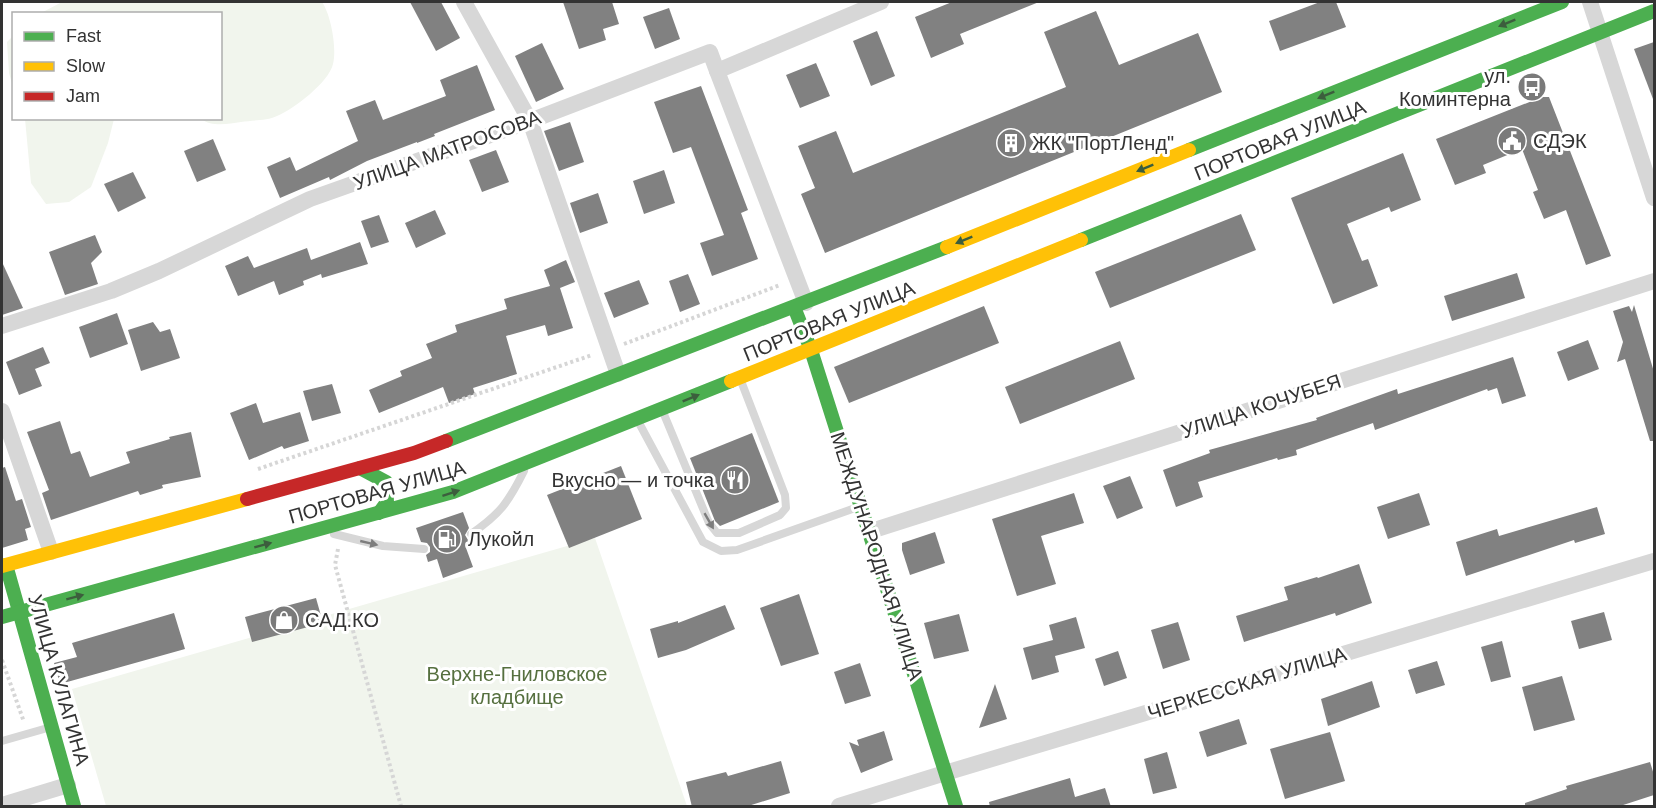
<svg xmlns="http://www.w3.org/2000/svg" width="1656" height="808" font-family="Arial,sans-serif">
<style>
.green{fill:#f1f5ed}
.building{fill:#818181}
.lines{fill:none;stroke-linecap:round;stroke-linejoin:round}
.path{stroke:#d6d6d6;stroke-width:4;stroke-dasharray:3 3;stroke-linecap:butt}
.lane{stroke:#d7d7d7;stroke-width:8}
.street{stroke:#d7d7d7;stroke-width:16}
.fast{stroke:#4caf50;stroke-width:14}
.slow{stroke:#ffc107;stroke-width:14}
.jam{stroke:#c62828;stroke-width:14}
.oneway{fill:#3c5e3d}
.oneway2{fill:#7d7d7d}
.labels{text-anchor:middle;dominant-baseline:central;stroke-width:6;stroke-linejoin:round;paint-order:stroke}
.poi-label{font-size:20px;fill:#333;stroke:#fff;text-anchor:start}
.street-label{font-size:20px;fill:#333;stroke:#fff}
.park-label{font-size:20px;fill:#56703f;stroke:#fff}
</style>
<rect width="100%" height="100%" fill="#fff"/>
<g class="green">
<path d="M62,2H322C331,15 337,48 333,64C329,82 294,109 277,116C267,121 252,120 241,122C228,124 212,127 201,119L220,118V14L41,13Z"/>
<polygon points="13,36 13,87 9,73 7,42"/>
<polygon points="25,119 114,119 108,143 91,187 69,202 46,204 31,183"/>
<polygon points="595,538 687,806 106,806 72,689"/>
</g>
<g class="building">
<polygon points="410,2 441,2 460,38 436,51"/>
<polygon points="563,2 612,2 619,24 603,29 606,40 579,49"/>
<polygon points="952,2 1039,2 960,34 964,44 931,58 915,17"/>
<polygon points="1320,2 1336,2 1346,27 1280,51 1269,21"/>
<polygon points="669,8 680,39 655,49 643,17"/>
<polygon points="1096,11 1119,65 1198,33 1222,92 825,253 801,194 815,188 798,146 836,131 853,173 1066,87 1044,32"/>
<polygon points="877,31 895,76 871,86 853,41"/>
<polygon points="1654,42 1654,99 1653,99 1634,49"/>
<polygon points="542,43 564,89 536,102 515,56"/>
<polygon points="816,63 830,96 800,108 786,75"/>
<polygon points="477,65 495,110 434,134 435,136 417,143 417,142 367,161 330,180 329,177 280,198 267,167 290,157 296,171 358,141 346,111 375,100 383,120 446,96 440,80"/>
<polygon points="701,86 748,210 741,213 758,259 712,276 700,243 724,235 691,147 673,153 654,102"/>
<polygon points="1542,97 1549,97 1611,256 1586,265 1566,210 1544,219 1533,192 1538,190 1522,149 1483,165 1486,173 1455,185 1436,139"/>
<polygon points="570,122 584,162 559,171 544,131"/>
<polygon points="213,139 226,170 197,182 184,151"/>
<polygon points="496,150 509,182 482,192 469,160"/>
<polygon points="1403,153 1421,200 1391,212 1389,207 1347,224 1362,261 1368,259 1378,286 1333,304 1291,198"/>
<polygon points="664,170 675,203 644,214 633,181"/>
<polygon points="133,172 146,198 118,212 104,184"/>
<polygon points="598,193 608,223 580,233 570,203"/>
<polygon points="435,210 446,234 416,248 405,223"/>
<polygon points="1241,214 1256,250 1110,308 1095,272"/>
<polygon points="379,215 389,242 371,248 361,221"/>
<polygon points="95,235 102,252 91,263 98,284 65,295 49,252"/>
<polygon points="360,242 368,264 322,278 321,274 303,281 304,285 279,295 274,281 238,296 225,266 248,256 254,268 307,248 311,260"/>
<polygon points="566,260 575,282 560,288 573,328 548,336 545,325 506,336 517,374 473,388 475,394 449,403 443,387 379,413 369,390 402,376 400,371 432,358 426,344 457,332 455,325 507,309 504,299 550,286 544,270"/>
<polygon points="2,262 23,308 2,315"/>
<polygon points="1517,273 1525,298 1452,321 1444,296"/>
<polygon points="688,274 700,304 680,312 669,281"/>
<polygon points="639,280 649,304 614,318 604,293"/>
<polygon points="1634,305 1654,372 1654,441 1650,441 1625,359 1617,362 1623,342 1613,311 1629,306 1632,312"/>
<polygon points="984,306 999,343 849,403 834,367"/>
<polygon points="117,313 128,344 90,358 79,327"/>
<polygon points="153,322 160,332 170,329 180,358 141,371 128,330"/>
<polygon points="1588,340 1599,369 1568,381 1557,352"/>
<polygon points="1120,341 1135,379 1020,424 1005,387"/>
<polygon points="43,347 50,363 35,369 42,386 19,395 6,362"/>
<polygon points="1513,357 1526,396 1502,404 1497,388 1488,391 1487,389 1375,430 1373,423 1296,450 1297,455 1278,460 1277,458 1198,482 1203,497 1176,507 1163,470 1210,453 1209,450 1317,420 1316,418 1397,389 1398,394"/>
<polygon points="332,384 341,413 312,421 303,391"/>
<polygon points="256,403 263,423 300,412 309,441 284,449 282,446 249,460 230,413"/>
<polygon points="60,421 71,454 80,451 90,477 130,463 126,452 170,439 169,437 191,432 201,477 162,485 163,488 140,495 138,491 51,520 42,493 49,490 27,432"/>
<polygon points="752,433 779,502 720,526 715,521 690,458"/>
<polygon points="621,466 642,519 569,548 547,495"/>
<polygon points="5,467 16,501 22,499 31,527 25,529 28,540 2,548 2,468"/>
<polygon points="1130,476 1143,508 1117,519 1103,486"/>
<polygon points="1074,493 1084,523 1041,536 1056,584 1017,596 992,519"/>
<polygon points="1419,493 1430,525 1388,539 1377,507"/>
<polygon points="1597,507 1605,534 1575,543 1574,540 1466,576 1456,542 1497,529 1499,536"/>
<polygon points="463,512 469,528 465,535 468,540 473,540 475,545 466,548 473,567 443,578 437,559 428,562 426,555 430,552 430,547 427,543 421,542 416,528"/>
<polygon points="935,532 945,563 910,575 902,550 902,543"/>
<polygon points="1359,564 1372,603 1336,616 1335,613 1244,642 1236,616 1288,600 1284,587 1317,577 1318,578"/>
<polygon points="799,594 819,654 781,666 760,608"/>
<polygon points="316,598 323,623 252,642 245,617"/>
<polygon points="725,605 735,629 686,650 658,658 650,629 678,621 678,623"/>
<polygon points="1604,612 1612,640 1579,649 1571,621"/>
<polygon points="174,613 185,649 60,684 54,663 77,657 72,643"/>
<polygon points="959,614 969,651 934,659 924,623"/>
<polygon points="1076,617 1085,648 1055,656 1059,672 1032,680 1023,648 1053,640 1049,625"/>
<polygon points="1178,622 1190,660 1163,669 1151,630"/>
<polygon points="1502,641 1511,677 1491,682 1481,647"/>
<polygon points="1118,651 1127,678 1104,686 1095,659"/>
<polygon points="1437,661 1445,685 1416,694 1408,670"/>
<polygon points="860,663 871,696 845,704 834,672"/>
<polygon points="1562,676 1575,720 1534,731 1522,687"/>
<polygon points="1372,681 1380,707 1328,726 1321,699"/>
<polygon points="995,684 1007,719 979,728"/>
<polygon points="1239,719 1247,744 1207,757 1199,732"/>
<polygon points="884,731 893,760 861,773 849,742 859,746 857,740"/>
<polygon points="1330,732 1345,781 1285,799 1270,749"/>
<polygon points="1167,752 1177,788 1153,794 1144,759"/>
<polygon points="781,761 790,793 745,807 692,807 686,782 726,772 728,776"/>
<polygon points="1650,762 1654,775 1654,795 1617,807 1525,807 1525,803 1567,789 1566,786"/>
<polygon points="1070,778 1075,797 1105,788 1111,807 990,807 989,802"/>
</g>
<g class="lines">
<g class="path">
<polyline points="624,344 780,285"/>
<polyline points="258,469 592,355"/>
<polyline points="338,549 335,565 401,806"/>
<polyline points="2,660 24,722"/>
</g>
<g class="lane">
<polyline points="663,412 709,523 717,533 739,533 780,515 786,508 785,495 741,381"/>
<polyline points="638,421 703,542 721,551 737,550 858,507"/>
<polyline points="334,534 383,546 424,549"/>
<path d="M471,534C500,514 508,503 524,471"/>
<polyline points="2,741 51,727"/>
</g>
<g class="street">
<polyline points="464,2 530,121 618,374"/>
<polyline points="1590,2 1654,198"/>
<polyline points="717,71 806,303"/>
<polyline points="2,326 111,291 159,271 310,199 530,121 710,52 717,71 881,2"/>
<polyline points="2,411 51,552"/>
<polyline points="868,532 1654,281"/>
<polyline points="2,805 68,785"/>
<polyline points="839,806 945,773 1654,561"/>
</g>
<g class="fast">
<polyline points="1189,150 1562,2"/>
<polyline points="1081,240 1654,11"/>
<polyline points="794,307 811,350 956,806"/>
<polyline points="446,441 947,247"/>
<polyline points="360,468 386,482 387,502 379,513"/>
<polyline points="6,565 74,806"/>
<polyline points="2,617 453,492 731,381"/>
</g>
<g class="slow">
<polyline points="947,247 1189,150"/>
<polyline points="731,381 1081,240"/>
<polyline points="2,566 247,499"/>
</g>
<polyline class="jam" points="247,499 414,453 446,441"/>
</g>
<defs><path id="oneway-solid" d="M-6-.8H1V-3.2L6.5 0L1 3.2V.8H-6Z" transform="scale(1.5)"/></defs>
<g class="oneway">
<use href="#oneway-solid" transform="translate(1507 23) rotate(158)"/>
<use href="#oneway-solid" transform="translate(1326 95) rotate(158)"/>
<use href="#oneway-solid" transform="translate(1145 168) rotate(158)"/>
<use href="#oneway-solid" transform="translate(964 240) rotate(158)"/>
<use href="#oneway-solid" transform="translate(691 398) rotate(-22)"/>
<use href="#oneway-solid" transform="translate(451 493) rotate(-18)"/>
<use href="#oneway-solid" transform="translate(263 545) rotate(-15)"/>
<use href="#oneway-solid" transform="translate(75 597) rotate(-15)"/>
</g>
<g class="oneway2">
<use href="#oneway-solid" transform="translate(709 521) rotate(60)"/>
<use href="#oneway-solid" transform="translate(369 543) rotate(13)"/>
</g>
<defs>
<g id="bus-disc" transform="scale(1.5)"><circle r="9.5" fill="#7a7a7a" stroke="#fff"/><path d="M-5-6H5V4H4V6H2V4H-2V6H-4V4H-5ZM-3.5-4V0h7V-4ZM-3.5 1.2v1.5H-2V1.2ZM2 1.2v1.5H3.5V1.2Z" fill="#fff"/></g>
<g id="civic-disc" transform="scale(1.5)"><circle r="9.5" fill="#7a7a7a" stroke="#fff"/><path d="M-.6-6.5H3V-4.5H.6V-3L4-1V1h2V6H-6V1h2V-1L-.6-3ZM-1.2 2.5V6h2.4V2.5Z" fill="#fff"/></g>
<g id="building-disc" transform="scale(1.5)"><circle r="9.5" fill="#7a7a7a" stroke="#fff"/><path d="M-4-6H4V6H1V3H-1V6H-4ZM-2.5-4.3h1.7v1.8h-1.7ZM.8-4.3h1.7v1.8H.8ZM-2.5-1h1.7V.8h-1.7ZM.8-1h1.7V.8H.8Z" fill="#fff"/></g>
<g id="restaurant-disc" transform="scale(1.5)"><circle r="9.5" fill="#7a7a7a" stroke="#fff"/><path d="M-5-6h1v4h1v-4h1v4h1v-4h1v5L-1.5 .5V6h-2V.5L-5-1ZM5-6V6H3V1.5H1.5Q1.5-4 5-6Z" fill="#fff"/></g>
<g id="fuel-disc" transform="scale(1.5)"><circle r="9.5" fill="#7a7a7a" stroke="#fff"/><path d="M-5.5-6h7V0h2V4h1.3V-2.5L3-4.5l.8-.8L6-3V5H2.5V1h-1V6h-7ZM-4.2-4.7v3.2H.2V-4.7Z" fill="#fff"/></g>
<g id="shop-disc" transform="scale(1.5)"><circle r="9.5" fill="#7a7a7a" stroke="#fff"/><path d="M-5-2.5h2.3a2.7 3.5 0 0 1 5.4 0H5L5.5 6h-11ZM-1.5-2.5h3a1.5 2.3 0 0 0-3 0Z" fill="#fff"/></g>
</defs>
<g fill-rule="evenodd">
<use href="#bus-disc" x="1532" y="87"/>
<use href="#civic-disc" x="1512" y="141"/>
<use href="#building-disc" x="1011" y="143"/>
<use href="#restaurant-disc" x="735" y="480"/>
<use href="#fuel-disc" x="447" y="539"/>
<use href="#shop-disc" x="284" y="620"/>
</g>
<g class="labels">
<g class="poi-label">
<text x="1511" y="76" text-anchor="end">ул.<tspan x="1511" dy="23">Коминтерна</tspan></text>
<text x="1533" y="141">СДЭК</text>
<text x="1032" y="143">ЖК "ПортЛенд"</text>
<text x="714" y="480" text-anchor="end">Вкусно — и точка</text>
<text x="468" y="539">Лукойл</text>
<text x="305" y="620">САД.КО</text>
</g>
<g class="street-label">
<text transform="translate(1280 140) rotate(-22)">ПОРТОВАЯ УЛИЦА</text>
<text transform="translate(447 150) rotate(-20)">УЛИЦА МАТРОСОВА</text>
<text transform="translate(829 321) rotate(-22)">ПОРТОВАЯ УЛИЦА</text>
<text transform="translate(1261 406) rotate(-18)">УЛИЦА КОЧУБЕЯ</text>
<text transform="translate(377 492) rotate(-16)">ПОРТОВАЯ УЛИЦА</text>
<text transform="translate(877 556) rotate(72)">МЕЖДУНАРОДНАЯ УЛИЦА</text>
<text transform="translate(59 680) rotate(74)">УЛИЦА КУЛАГИНА</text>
<text transform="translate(1247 683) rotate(-17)">ЧЕРКЕССКАЯ УЛИЦА</text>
</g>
<g class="park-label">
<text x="517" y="674">Верхне-Гниловское<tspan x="517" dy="23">кладбище</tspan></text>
</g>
</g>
<rect width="1656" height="808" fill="none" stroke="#333333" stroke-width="6"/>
<rect x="12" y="12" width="210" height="108" fill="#ffffff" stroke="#adadad" stroke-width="1.5"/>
<rect x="24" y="32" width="30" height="9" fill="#4caf50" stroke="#adadad" stroke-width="1.5"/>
<text x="66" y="42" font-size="18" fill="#333333">Fast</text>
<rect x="24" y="62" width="30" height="9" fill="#ffc107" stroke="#adadad" stroke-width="1.5"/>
<text x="66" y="72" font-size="18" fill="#333333">Slow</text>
<rect x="24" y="92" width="30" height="9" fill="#c62828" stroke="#adadad" stroke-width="1.5"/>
<text x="66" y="102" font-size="18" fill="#333333">Jam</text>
</svg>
